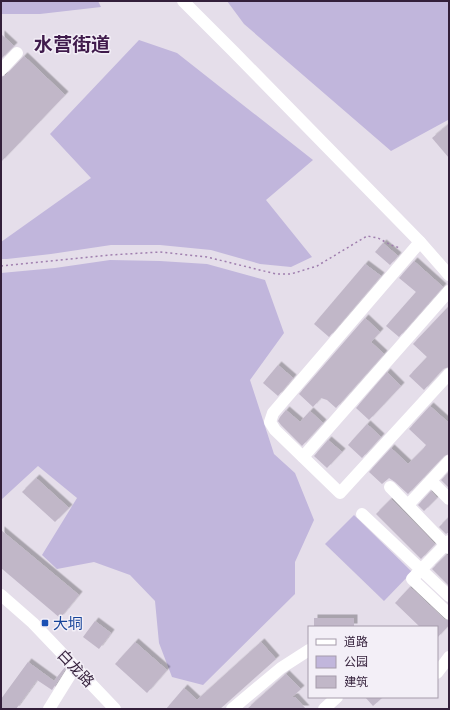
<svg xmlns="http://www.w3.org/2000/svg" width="450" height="710" font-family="'Space Grotesk','Noto Sans SC',sans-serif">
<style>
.green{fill:#c1b6dc}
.building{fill:#c1b7c8;filter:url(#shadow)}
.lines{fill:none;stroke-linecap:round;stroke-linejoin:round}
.path{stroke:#9f7eae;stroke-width:1.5;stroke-dasharray:2 3;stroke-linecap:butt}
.minor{stroke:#fff;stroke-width:12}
.transit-dot{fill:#1a4fb4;stroke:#f3eff7;stroke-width:1.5}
.labels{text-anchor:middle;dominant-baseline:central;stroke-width:3;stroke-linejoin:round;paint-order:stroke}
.transit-label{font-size:15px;fill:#164399;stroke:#f3eff7;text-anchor:start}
.street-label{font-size:15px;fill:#331f3a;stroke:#f3eff7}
.district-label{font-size:19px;font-weight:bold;fill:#401b4c;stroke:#f3eff7}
</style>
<defs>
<filter id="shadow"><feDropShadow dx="3.5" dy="-3.5" stdDeviation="0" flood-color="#0004"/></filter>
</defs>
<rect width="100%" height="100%" fill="#e5deea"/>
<g class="green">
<polygon points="1,1 98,1 101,7 40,14 1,14"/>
<polygon points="227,1 449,1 449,120 448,120 391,151 244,24"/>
<polygon points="139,40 177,53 313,160 266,200 312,257 291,267 260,264 211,250 160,245 111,245 51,254 7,259 1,259 1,242 91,178 50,134"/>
<polygon points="110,260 160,261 207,264 265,280 284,333 250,380 274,454 295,473 314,520 295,562 295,594 203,685 172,677 159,643 155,601 130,575 94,562 57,569 42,555 77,498 38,466 1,500 1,273 55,268"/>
<polygon points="354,515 412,572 384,601 325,544"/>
</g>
<g class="building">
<polygon points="1,34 14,46 1,59"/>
<polygon points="24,56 65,95 1,162 1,77 6,75"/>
<polygon points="449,124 449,158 432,138"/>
<polygon points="383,243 398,256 390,265 375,252"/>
<polygon points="414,261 443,287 399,337 386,326 416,292 399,278"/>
<polygon points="365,264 381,276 329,337 314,324"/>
<polygon points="449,306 449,367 443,369 424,390 409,376 427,357 413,344"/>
<polygon points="365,318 380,332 371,342 384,354 336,408 327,400 321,398 313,407 299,394"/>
<polygon points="278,365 293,378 278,396 263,383"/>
<polygon points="387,372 401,386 369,420 356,408"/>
<polygon points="430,406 449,423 449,454 444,456 408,494 395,482 389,478 382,484 369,472 391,448 408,464 423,449 426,445 409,429"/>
<polygon points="286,410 300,422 310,411 323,423 302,446 281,425 278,421 280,417"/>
<polygon points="367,424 381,437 362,458 348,445"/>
<polygon points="328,440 342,452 327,468 314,456"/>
<polygon points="449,472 449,486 448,487 441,480"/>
<polygon points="36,478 69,508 55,522 22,492"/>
<polygon points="431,491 437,498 424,511 418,505"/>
<polygon points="391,499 435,544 421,559 376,514"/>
<polygon points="449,517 449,532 446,534 439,527"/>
<polygon points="1,530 79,595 60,618 1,568"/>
<polygon points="446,555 449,555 449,586 432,569"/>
<polygon points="410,587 444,619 449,621 449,625 437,638 437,627 420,627 395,603"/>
<rect x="314" y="618" width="40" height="9"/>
<polygon points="95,621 111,633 99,649 83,637"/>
<polygon points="135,642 167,670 147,693 115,664"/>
<polygon points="261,642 276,659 220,709 166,709 184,688 197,700"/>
<polygon points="28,662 54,681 65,667 66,668 52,690 37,680 16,709 1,709 1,699"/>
<polygon points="286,674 301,689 292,697 295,697 306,709 247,709"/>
<polygon points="365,697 383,697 373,706"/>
</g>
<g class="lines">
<polyline class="path" points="1,266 110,255 160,252 207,257 276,274 291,274 317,266 367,236 378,238 391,245 400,248"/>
<g class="minor">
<polyline points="183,1 234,52 420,242 449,275"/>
<polyline points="1,70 17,53"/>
<polyline points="420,242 273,413 270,422 275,430 340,493 449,374"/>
<polyline points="303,457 449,291"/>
<polyline points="431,481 449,499"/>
<polyline points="390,487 449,548"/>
<polyline points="408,505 449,461"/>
<polyline points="362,514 449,596"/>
<polyline points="449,541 412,579 449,614"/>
<polyline points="1,595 33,623 115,709"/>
<polyline points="437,673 449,657"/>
<polyline points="49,709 75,667"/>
<polyline points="232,709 281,668 309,650"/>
<polyline points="324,709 337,697"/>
</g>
</g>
<rect class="transit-dot" x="41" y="619" width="8" height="8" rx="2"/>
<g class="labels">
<g class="transit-label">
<text x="53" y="623">大垌</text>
</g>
<g class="street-label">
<text transform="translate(76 668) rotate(46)">白龙路</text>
</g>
<g class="district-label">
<text x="72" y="44">水营街道</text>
</g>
</g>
<rect width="450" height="710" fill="none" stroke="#331f3a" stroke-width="4"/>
<rect x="308" y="626" width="130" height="72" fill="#f3eff7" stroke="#a69cab"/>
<rect x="316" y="639" width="20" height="6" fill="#ffffff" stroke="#a69cab"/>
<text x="344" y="646" font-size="12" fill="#331f3a">道路</text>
<rect x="316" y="656" width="20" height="12" fill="#c1b6dc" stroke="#a69cab"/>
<text x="344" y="666" font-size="12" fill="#331f3a">公园</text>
<rect x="316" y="676" width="20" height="12" fill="#c1b7c8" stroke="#a69cab"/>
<text x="344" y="686" font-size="12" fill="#331f3a">建筑</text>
</svg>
